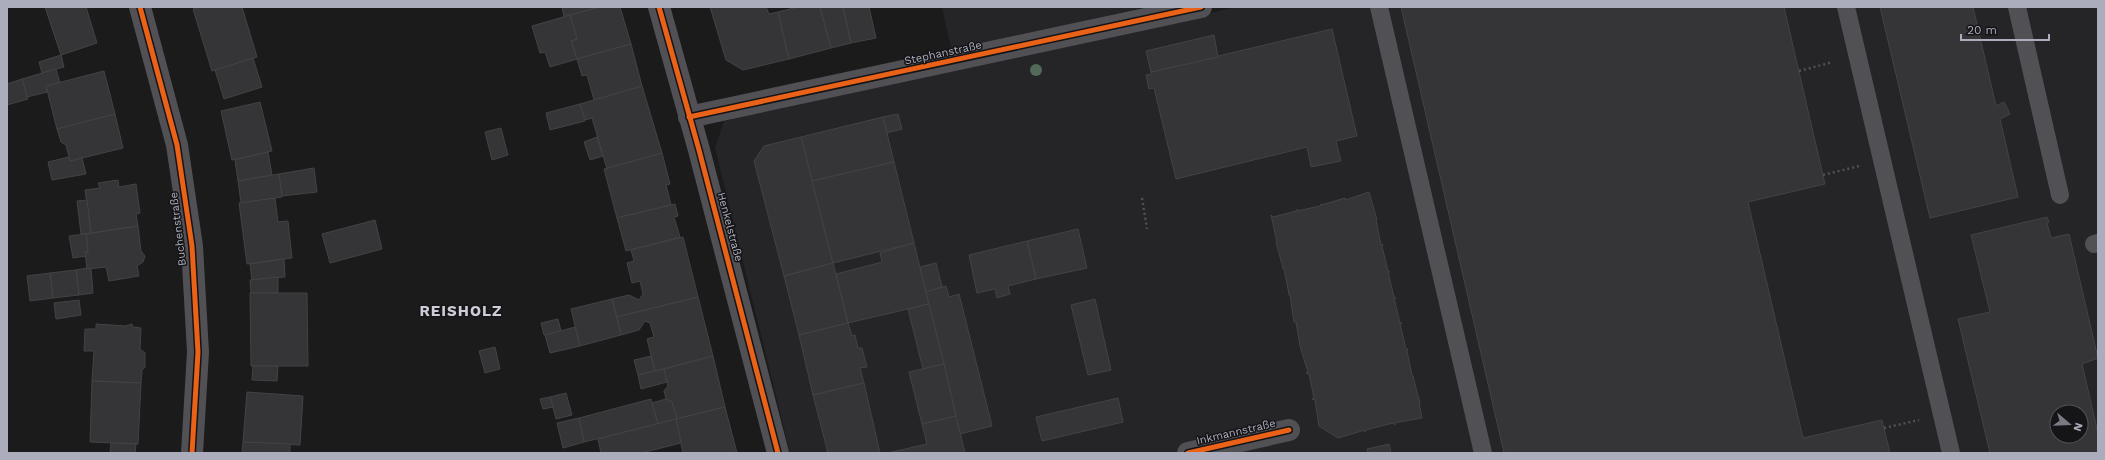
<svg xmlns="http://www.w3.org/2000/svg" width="2105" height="460" font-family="'Work Sans',sans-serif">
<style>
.built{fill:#252427;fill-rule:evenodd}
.building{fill:#353537;stroke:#434347;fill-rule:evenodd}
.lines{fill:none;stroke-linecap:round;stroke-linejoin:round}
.path{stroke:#515156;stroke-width:2.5;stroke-dasharray:2 3;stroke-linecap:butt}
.service{stroke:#515055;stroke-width:18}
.minor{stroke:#515055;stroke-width:22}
.tertiary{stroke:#515055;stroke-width:22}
.cycleway-casing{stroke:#151417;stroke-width:8}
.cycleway{stroke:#ea6118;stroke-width:5}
.tree{fill:#536959}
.labels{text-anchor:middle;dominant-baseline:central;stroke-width:3;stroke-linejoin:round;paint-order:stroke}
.street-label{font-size:11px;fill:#abadbc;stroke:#151417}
.district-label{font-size:15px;font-weight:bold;letter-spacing:1px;fill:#cdcdd8;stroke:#151417}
</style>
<rect width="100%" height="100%" fill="#1b1b1b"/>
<g class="built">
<polygon points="942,7 1145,7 952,52"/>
<path d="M1237,7H2098V453H790L715,148L724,121ZM2057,412H2081V436H2057Z"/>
</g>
<g class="building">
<polygon points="45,7 86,7 97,43 61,55"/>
<polygon points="200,7 242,7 257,57 212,71 193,9"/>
<polygon points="562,7 600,7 564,17"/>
<polygon points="600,7 620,7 631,44 577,59 571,41 577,39 570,15"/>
<polygon points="710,7 766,7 769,14 778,12 789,59 743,70 726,60"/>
<polygon points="798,7 820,7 831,48 789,59 778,12"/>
<polygon points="820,7 843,7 851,43 831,48"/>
<polygon points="843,7 869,7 876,38 851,43"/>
<polygon points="1401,7 1784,7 1825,184 1748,202 1803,438 1882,420 1890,453 1504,453"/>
<polygon points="1880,7 1973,7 1996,106 2004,102 2010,114 2000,119 2018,197 1930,218"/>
<polygon points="570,15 577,39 571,41 577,59 550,67 545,52 540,53 532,26"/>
<polygon points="1332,29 1357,136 1336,141 1341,161 1311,167 1307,147 1176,179 1154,88 1149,89 1146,75 1151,74 1151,72"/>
<polygon points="1214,35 1218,57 1151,72 1146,51"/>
<polygon points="631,44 642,86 594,100 587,75 582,76 577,59"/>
<polygon points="61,55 64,67 42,73 39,62"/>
<polygon points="253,58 262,87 224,99 215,70"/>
<polygon points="56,69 60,83 46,86 47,92 27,97 22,79"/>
<polygon points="104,71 115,114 57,129 46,86"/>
<polygon points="22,79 28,99 7,105 7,84"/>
<polygon points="642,86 662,153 607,169 592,118 585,120 580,104"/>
<polygon points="260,102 272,151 232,160 221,111"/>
<polygon points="580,104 585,121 550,130 546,113"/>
<polygon points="115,114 123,148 70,161 66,145 61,142 57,129"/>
<polygon points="898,114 902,129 886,133 883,117"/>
<polygon points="883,117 894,162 812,181 801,137"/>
<polygon points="501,128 508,155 492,160 485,132"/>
<polygon points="597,137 603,156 590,160 584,142"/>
<polygon points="801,137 833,263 784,276 754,161 764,146"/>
<polygon points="268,152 272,175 238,181 235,160"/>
<polygon points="662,153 670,184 666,185 671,205 617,218 604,169"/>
<polygon points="69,157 70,161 82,158 86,174 52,180 48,162"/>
<polygon points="894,162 914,243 833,263 812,181"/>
<polygon points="314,168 317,192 282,196 279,174"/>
<polygon points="279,174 282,197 241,203 238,181"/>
<polygon points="118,180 119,187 136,184 140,213 136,214 138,226 91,233 85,190 100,188 98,183"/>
<polygon points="1369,192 1377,220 1376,220 1381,245 1383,244 1382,246 1388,271 1390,272 1388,272 1394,297 1396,298 1394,298 1400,323 1402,323 1400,324 1406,349 1408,349 1407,351 1412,375 1414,377 1413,377 1420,403 1419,403 1422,418 1394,423 1395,425 1393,423 1366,430 1365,432 1365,430 1338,438 1319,426 1315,400 1312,399 1314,398 1309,374 1306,373 1308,372 1300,346 1296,322 1294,322 1290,295 1288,294 1289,294 1284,269 1282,268 1283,268 1276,242 1277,242 1271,215 1273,217 1296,211 1297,209 1297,211 1320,206 1321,204 1321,205 1345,198 1345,200"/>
<polygon points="275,198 278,222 288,221 292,258 247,264 239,203"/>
<polygon points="87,200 91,233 81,234 77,201"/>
<polygon points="675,204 678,216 674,217 680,237 626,251 617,218"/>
<path d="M2047,217L2049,222L2047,223L2051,238L2069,234L2098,358L2082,364L2098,433V453H1990L1958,319L1990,312L1971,235ZM2057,412H2081V436H2057Z"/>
<polygon points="375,220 382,249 330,263 322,234"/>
<polygon points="138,226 141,251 145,256 143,262 137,266 139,276 109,281 106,267 87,269 85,252 88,252 86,234"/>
<polygon points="1078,229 1087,268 1036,279 1027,241"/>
<polygon points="86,234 88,252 85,252 86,256 73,258 69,236"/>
<polygon points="683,237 698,297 617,317 612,299 629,295 639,300 643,294 640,281 632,283 627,263 634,261 631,250"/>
<polygon points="1027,241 1036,279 1008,286 1010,294 997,298 995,289 977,293 969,255"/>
<polygon points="914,243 929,304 848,323 836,274 882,262 880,253"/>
<polygon points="284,259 285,277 252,280 250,264"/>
<polygon points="833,263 848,323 799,335 784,276"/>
<polygon points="936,263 942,287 926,292 920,267"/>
<polygon points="87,268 91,269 93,293 79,295 76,270"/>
<polygon points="76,270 79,295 53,298 50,273"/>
<polygon points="50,273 53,298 30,301 27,276"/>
<polygon points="278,277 278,293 251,293 250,280"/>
<polygon points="946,286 949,297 959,294 992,426 960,434 926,292"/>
<polygon points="250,293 307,293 308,366 251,366"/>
<polygon points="698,297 713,356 655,371 647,339 654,337 650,323 645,321 639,330 621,335 617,317"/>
<polygon points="612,299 621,335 580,346 571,309"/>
<polygon points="1095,299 1111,370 1088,375 1071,305"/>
<polygon points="79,300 81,315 56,319 54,303"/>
<polygon points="929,304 944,364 923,369 908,309"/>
<polygon points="558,319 561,331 544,335 541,323"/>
<polygon points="848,323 852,336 855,335 858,348 862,348 867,367 860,368 864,383 813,395 799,335"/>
<polygon points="96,324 125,326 132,324 133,327 141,328 140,349 145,353 145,367 142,370 141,383 92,381 94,351 84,351 85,329 96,329"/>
<polygon points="575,327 580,346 550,353 545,335"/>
<polygon points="495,347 500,369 485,373 479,351"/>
<polygon points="651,356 655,371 638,375 634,360"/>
<polygon points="713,356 725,407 677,419 672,402 666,399 664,391 668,386 664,369"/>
<polygon points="944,364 956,416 922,424 909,372"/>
<polygon points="253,366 278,366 277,381 252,380"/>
<polygon points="664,369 667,382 641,389 638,375"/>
<polygon points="92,381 141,383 138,444 90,442"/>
<polygon points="864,383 880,453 828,453 813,395"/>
<polygon points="247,392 303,396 300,445 243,442"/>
<polygon points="566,393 572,415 556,419 550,397"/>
<polygon points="550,397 553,407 543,409 540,399"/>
<polygon points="1118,398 1123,422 1042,441 1036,417"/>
<polygon points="651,399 658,424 584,442 579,418"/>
<polygon points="666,399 672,402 677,419 658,424 652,403"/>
<polygon points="725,407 737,453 683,453 676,419"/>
<polygon points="956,416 965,453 888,453 927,444 922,424"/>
<polygon points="579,418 584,442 563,448 557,423"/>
<polygon points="676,419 681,443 641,453 601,453 598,439"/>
<polygon points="243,442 290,444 290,453 242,453"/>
<polygon points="111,443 136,444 135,453 110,453"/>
<polygon points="1389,444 1391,453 1368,453 1367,449"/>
</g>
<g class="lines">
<g class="path">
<polyline points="1799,71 1833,62"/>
<polyline points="1823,175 1859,166"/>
<polyline points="1142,198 1147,229"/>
<polyline points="1884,428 1919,420"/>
</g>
<g class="service">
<polyline points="1379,7 1483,453"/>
<polyline points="1846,7 1951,453"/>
<polyline points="2017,7 2060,195"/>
<polyline points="2094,244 2098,243"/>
</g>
<g class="minor">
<polyline points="140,7 177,145 192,246 198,352 192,453"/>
<polyline points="689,117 1201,7"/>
<polyline points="1188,453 1289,430"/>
</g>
<polyline class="tertiary" points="659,7 699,150 778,453"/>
<g class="cycleway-casing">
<g id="cycleway">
<polyline points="140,7 177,145 192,246 198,352 192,453"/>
<polyline points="659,7 699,150 778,453"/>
<polyline points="689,117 1201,7"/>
<polyline points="1188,453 1289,430"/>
</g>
</g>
<use href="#cycleway" class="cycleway"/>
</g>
<circle class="tree" cx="1036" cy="70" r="6"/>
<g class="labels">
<g class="street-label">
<text transform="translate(943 53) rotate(-12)">Stephanstraße</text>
<text transform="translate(730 227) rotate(75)">Henkelstraße</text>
<text transform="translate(178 229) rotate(-97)">Buchenstraße</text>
<text transform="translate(1236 432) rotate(-13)">Inkmannstraße</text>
</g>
<g class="district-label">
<text x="461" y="311">REISHOLZ</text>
</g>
</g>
<rect width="2105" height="460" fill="none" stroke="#abadbc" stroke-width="16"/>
<g transform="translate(2069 424) rotate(109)"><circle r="19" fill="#151417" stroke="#515159"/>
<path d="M0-3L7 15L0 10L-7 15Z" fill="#797a84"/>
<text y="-6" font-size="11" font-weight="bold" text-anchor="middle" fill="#abadbc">N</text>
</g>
<path d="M1961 34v6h88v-6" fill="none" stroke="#abadbc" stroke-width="2"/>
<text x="1967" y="34" font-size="12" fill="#abadbc" stroke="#151417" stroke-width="3" paint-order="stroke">20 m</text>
</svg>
